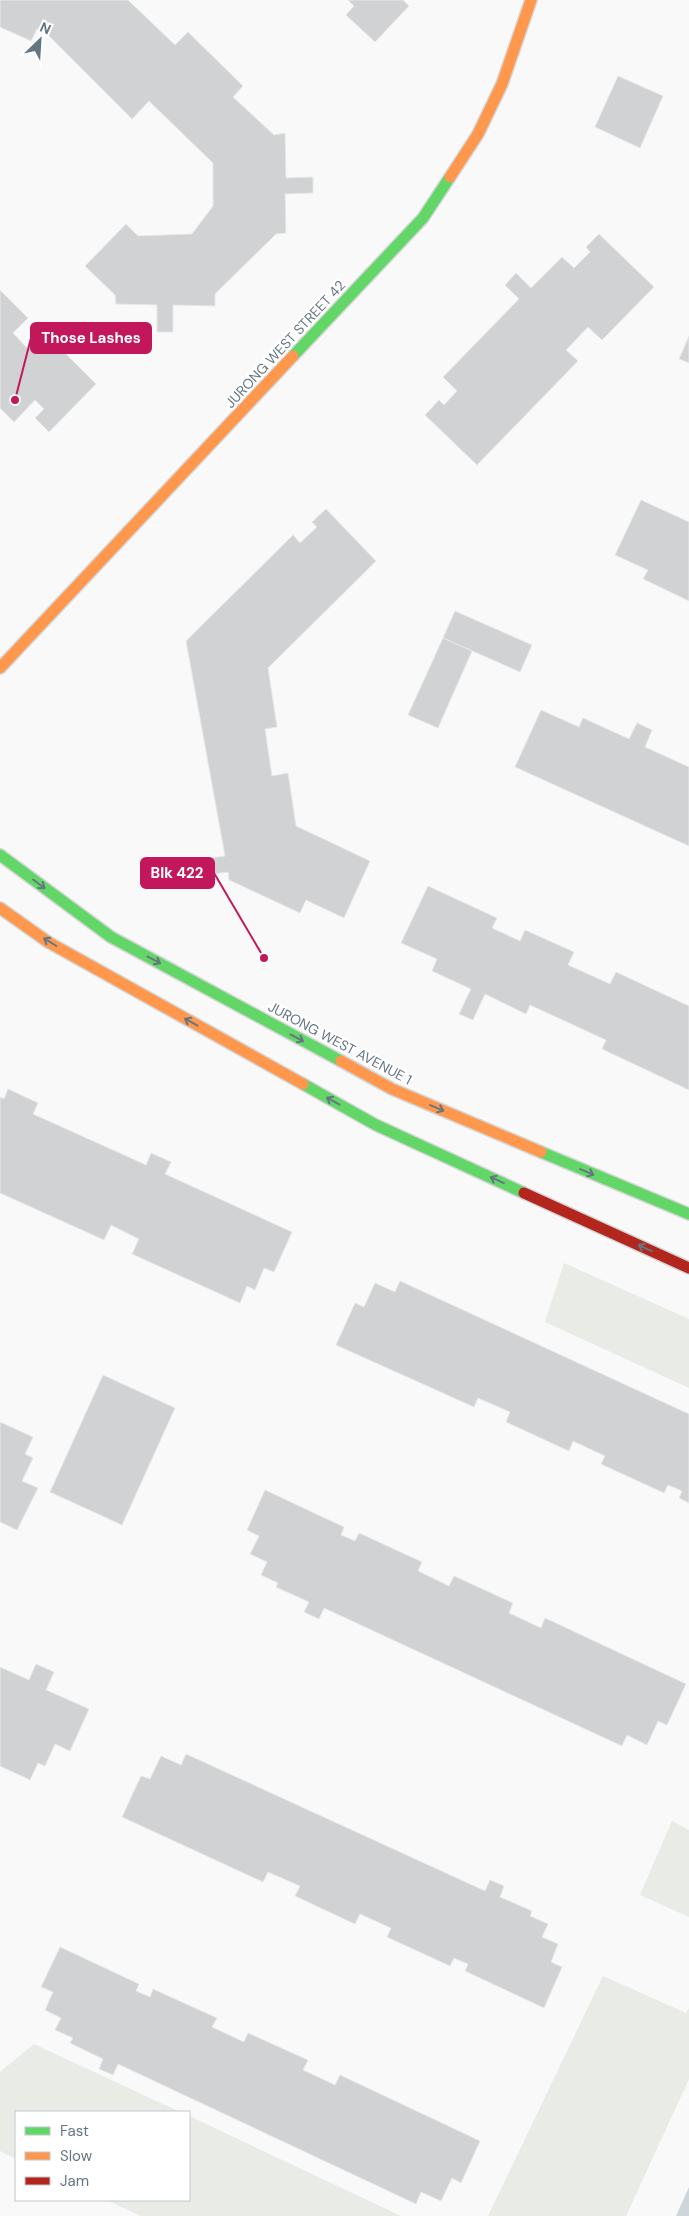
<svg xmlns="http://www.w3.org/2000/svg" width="689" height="2216" font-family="'DM Sans',sans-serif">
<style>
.green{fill:#e8ebe6}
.water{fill:#ced6d9}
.building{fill:#d0d2d3;stroke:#e8e8e8}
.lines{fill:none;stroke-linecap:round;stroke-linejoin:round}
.fast-casing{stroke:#d5d6d7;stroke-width:14}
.slow-casing{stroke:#d5d6d7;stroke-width:14}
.jam-casing{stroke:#d5d6d7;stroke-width:14}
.fast{stroke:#63d668;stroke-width:11}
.slow{stroke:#ff974d;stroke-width:11}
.jam{stroke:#b3261e;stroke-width:11}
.oneway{stroke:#657683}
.labels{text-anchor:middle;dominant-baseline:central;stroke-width:5;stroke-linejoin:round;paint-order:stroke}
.street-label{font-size:14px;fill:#657683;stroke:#fff}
.leader{fill:none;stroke:#c2185b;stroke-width:2}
.callout-dot{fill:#c2185b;stroke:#fff;stroke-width:2}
.callout{fill:#c2185b;stroke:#c2185b;stroke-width:2}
.callout-label{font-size:15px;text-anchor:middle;font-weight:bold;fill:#fff}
</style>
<rect width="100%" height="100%" fill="#f9f9f9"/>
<g class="green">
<polygon points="564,1263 689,1319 689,1388 545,1322"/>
<polygon points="672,1821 689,1830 689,1917 640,1895"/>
<polygon points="603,1976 686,2013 689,2008 689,2079 626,2216 488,2216"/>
<polygon points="34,2044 180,2112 16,2112 16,2159 0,2151 0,2072"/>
<polygon points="189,2116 401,2216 141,2216 106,2200 189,2200"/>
</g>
<polygon class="water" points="689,2187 689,2216 676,2216"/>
<g class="building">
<polygon points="0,0 128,0 175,45 188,32 243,86 233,97 274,135 285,133 286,178 313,177 313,193 285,194 286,233 276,234 215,294 215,306 173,305 173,332 157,332 157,305 116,304 115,295 85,266 126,224 138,236 192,234 213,206 213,163 149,101 132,119 47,34 37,29 31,41 0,27"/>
<polygon points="348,0 403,0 409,6 375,42 346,15 354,6"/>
<polygon points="618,76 663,96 640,148 595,127"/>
<polygon points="599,234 654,287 602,340 588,327 566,350 578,361 477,465 425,415 439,400 444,405 457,391 443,377 519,299 505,285 516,273 531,288 562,257 574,268 590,252 586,247"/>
<polygon points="0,290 28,318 13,333 27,348 44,332 96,384 49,432 35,418 44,409 35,400 14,422 0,408"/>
<polygon points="689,336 689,363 679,359"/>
<polygon points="641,500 689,522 689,601 643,579 648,570 615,555"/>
<polygon points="326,509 376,561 268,668 277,727 265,729 272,776 288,773 296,826 370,861 344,918 306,900 300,913 229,880 228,872 205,875 203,859 225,856 186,641 293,535 300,543 317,527 312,522"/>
<polygon points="455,611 532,645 520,672 443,638"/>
<polygon points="443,638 472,651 438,728 408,715"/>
<polygon points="541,710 579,727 583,718 629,739 637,723 652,730 645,747 689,767 689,846 515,767"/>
<polygon points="428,886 497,918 492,928 520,941 525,930 574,952 568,965 610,984 616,972 689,1006 689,1090 602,1049 606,1040 530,1005 526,1014 485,994 473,1020 459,1014 471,989 432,971 437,959 401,943"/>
<polygon points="8,1089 38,1103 33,1114 146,1165 151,1153 171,1162 165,1174 292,1232 274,1272 264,1268 255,1290 247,1286 240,1303 132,1254 139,1239 111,1225 104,1240 0,1193 0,1097 4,1099"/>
<polygon points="400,1281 689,1414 689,1503 679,1498 682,1491 668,1485 664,1493 601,1464 605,1456 573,1441 569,1451 506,1422 510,1412 478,1398 474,1407 336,1345 355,1303 364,1307 375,1283 395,1292"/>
<polygon points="103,1375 175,1408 122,1525 50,1492"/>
<polygon points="0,1422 33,1437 25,1454 33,1458 22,1481 38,1488 17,1530 0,1522"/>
<polygon points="265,1490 344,1527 341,1535 355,1541 359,1533 422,1562 418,1571 449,1586 454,1576 513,1603 509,1613 541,1628 545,1618 686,1684 667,1725 658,1721 647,1745 627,1735 622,1746 324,1608 319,1619 304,1612 309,1602 276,1587 278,1583 261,1575 267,1562 250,1554 259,1536 247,1530"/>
<polygon points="36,1664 54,1672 46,1690 89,1709 70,1751 55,1744 45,1766 38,1763 30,1780 0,1766 0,1667 29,1680"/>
<polygon points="186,1754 485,1891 490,1880 504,1886 500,1897 532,1911 530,1916 548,1924 542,1937 558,1944 551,1962 562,1967 544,2008 465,1971 468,1964 454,1958 450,1966 387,1937 391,1928 360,1914 355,1924 295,1896 300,1886 268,1872 263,1882 122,1817 141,1776 150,1779 161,1756 181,1765"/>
<polygon points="60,1947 139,1984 136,1991 150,1997 153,1989 217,2018 212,2027 244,2042 248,2033 308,2060 303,2070 335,2085 340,2075 480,2141 461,2183 452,2178 441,2201 421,2192 416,2204 118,2064 113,2075 99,2069 103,2059 70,2043 73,2038 55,2030 61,2018 45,2010 53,1992 41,1987"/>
</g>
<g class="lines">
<g class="fast-casing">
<g id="fast">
<polyline points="293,356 423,218 450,177"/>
<polyline points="0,855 111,937 341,1061"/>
<polyline points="303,1084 376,1125 524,1193"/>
<polyline points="541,1152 689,1214"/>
</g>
</g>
<g class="slow-casing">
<g id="slow">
<polyline points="450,177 478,134 502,84 531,0"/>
<polyline points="0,668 293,356"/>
<polyline points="0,908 48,942 303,1084"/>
<polyline points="341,1061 392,1089 541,1152"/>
</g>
</g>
<g class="jam-casing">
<polyline id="jam" points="524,1193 689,1268"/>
</g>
<use href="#fast" class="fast"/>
<use href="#slow" class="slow"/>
<use href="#jam" class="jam"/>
</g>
<defs><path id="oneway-shaft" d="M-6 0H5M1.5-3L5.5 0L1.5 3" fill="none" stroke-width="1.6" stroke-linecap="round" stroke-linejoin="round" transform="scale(1.25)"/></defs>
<g class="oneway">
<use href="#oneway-shaft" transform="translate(39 884) rotate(37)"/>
<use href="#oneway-shaft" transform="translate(50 942) rotate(-148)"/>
<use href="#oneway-shaft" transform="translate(154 960) rotate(28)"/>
<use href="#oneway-shaft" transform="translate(191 1022) rotate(-151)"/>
<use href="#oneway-shaft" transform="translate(297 1038) rotate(28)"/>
<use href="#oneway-shaft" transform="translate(333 1101) rotate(-151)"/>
<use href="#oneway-shaft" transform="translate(437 1108) rotate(23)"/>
<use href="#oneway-shaft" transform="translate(587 1172) rotate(23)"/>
<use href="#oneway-shaft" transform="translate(497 1180) rotate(-156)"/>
<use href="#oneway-shaft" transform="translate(645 1248) rotate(-155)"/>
</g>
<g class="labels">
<g class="street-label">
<text transform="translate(285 344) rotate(-47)">JURONG WEST STREET 42</text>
<text transform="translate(340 1043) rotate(28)">JURONG WEST AVENUE 1</text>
</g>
</g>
<path class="leader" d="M15 400L31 338M264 958L214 873"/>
<g class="callout-dot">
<circle cx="15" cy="400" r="5"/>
<circle cx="264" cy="958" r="5"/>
</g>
<g class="callout">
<rect x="31" y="323" width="120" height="30" rx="5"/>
<rect x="141" y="858" width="73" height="30" rx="5"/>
</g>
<g class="callout-label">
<text x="91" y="343">Those Lashes</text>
<text x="177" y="878">Blk 422</text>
</g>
<rect x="15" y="2111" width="175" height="90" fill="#ffffff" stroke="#c1c8cd"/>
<rect x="25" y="2127" width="25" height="8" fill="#63d668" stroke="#c1c8cd"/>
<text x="60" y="2136" font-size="15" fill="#657683">Fast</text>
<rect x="25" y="2152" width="25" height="8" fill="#ff974d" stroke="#c1c8cd"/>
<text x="60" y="2161" font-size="15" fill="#657683">Slow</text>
<rect x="25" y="2177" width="25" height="8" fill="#b3261e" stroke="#c1c8cd"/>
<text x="60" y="2186" font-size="15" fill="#657683">Jam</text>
<g transform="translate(40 40) rotate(25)" stroke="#ffffff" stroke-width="4" paint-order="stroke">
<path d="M0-4L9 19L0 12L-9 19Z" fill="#657683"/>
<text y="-8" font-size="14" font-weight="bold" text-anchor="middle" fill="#657683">N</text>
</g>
</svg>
